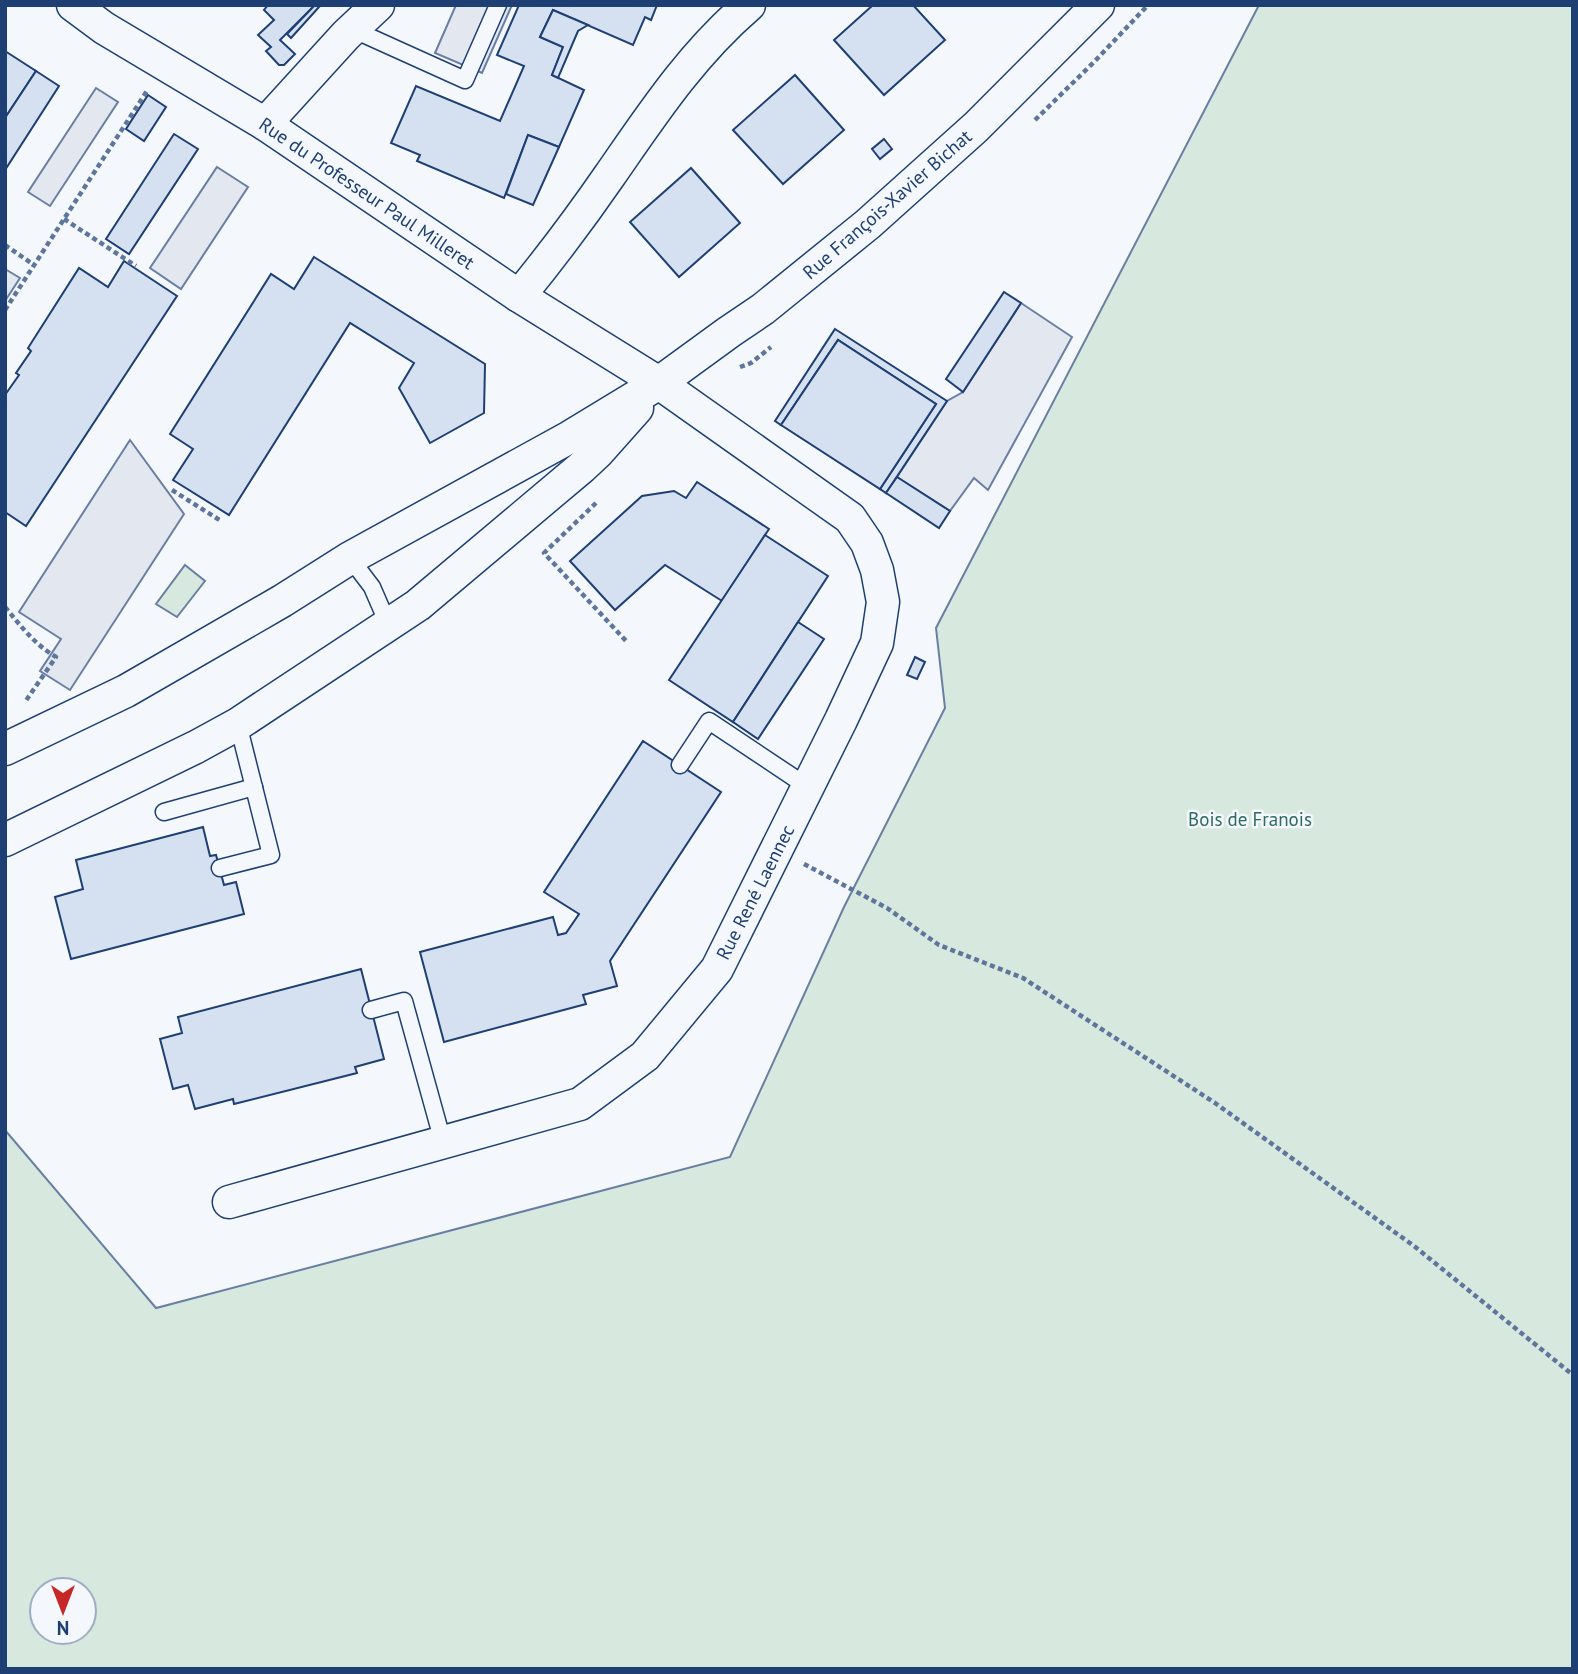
<svg xmlns="http://www.w3.org/2000/svg" width="1578" height="1674" font-family="'PT Sans',sans-serif">
<style>
.green{fill:#d7e8df;stroke:#687fa3;stroke-width:2;fill-rule:evenodd}
.parking{fill:#e3e8f0;stroke:#687fa3;stroke-width:2}
.building{fill:#d5e0f0;stroke:#1d3f73;stroke-width:2}
.lines{fill:none;stroke-linecap:round;stroke-linejoin:round}
.lane-casing{stroke:#1d3f73;stroke-width:19}
.street-casing{stroke:#1d3f73;stroke-width:35}
.path{stroke:#5e769c;stroke-width:4.5;stroke-dasharray:5 3.5;stroke-linecap:butt}
.lane{stroke:#f4f7fb;stroke-width:16}
.street{stroke:#f4f7fb;stroke-width:32}
.labels{text-anchor:middle;dominant-baseline:central;stroke-width:5;stroke-linejoin:round;paint-order:stroke}
.street-label{font-size:19px;fill:#1d3f73;stroke:#f4f7fb}
.park-label{font-size:19px;fill:#2c6c60;stroke:#f4f7fb}
</style>
<rect width="100%" height="100%" fill="#f4f7fb"/>
<g class="green">
<path d="M1259,5H1573V1669H5V1130L156,1308L730,1157L844,907L945,708L936,628ZM84,1590V1632H42V1590Z"/>
<polygon points="185,565 205,581 177,617 156,604"/>
</g>
<g class="parking">
<polygon points="456,5 512,5 482,73 435,53"/>
<polygon points="96,88 118,102 50,206 28,192"/>
<polygon points="217,167 248,187 181,289 150,268"/>
<polygon points="5,269 20,278 5,301"/>
<polygon points="1021,303 1072,337 988,490 974,478 950,511 897,477 947,401 963,392"/>
<polygon points="130,440 184,514 70,690 40,671 61,639 19,612"/>
</g>
<g class="building">
<polygon points="268,5 315,5 280,40 295,54 284,65 279,65 266,51 271,47 258,35 274,20 264,10"/>
<polygon points="315,5 319,7 291,38 287,34"/>
<polygon points="519,5 657,5 651,20 645,17 633,45 553,10 540,37 563,47 552,75 584,90 559,147 528,135 504,198 417,161 420,155 391,143 416,86 500,121 524,66 497,55"/>
<polygon points="873,5 913,5 945,40 884,95 834,40"/>
<polygon points="553,10 588,25 578,31 558,78 552,75 563,47 540,37"/>
<polygon points="5,51 36,71 5,118"/>
<polygon points="36,71 59,86 5,170 5,118"/>
<polygon points="795,75 844,130 783,184 733,130"/>
<polygon points="148,95 166,107 144,141 126,129"/>
<polygon points="174,134 198,149 129,254 106,239"/>
<polygon points="528,135 559,147 533,205 506,194"/>
<polygon points="884,139 892,149 880,159 872,149"/>
<polygon points="691,168 740,223 679,277 630,222"/>
<polygon points="314,257 485,364 484,413 430,443 399,388 414,363 350,323 229,515 173,480 193,449 170,434 271,274 294,289"/>
<polygon points="124,261 177,296 26,526 5,512 5,395 19,375 16,373 31,351 28,348 79,268 108,287"/>
<polygon points="1004,292 1021,303 963,392 946,379"/>
<polygon points="835,329 947,401 886,493 880,489 936,404 838,340 781,425 775,421"/>
<polygon points="838,340 936,404 880,489 781,425"/>
<polygon points="897,477 950,511 939,528 886,493"/>
<polygon points="697,482 769,529 765,535 722,601 665,565 615,610 570,561 642,496 674,491 686,498"/>
<polygon points="765,535 828,576 733,722 669,680"/>
<polygon points="798,622 824,639 758,739 733,722"/>
<polygon points="915,657 925,662 917,679 907,675"/>
<polygon points="643,741 721,792 610,961 617,986 583,995 586,1004 444,1042 420,952 553,917 558,935 566,933 579,914 544,892"/>
<polygon points="203,827 210,856 216,855 224,885 236,882 244,914 71,959 55,897 83,889 76,860"/>
<polygon points="361,969 384,1059 355,1067 357,1073 234,1104 233,1099 195,1109 188,1085 173,1089 160,1039 182,1033 178,1017"/>
</g>
<g class="lines">
<g class="lane-casing">
<g id="lane">
<polyline points="352,29 465,80 498,5"/>
<polyline points="350,558 372,587 388,624"/>
<polyline points="680,765 709,721 808,787"/>
<polyline points="164,812 254,787"/>
<polyline points="220,868 271,855 238,724"/>
<polyline points="371,1010 404,1001 443,1142"/>
</g>
</g>
<g class="street-casing">
<g id="street">
<polyline points="73,5 104,28 265,124 519,296 659,383 850,518 867,543 877,570 883,602 877,643 841,720 717,969 645,1056 580,1104 229,1202"/>
<polyline points="265,124 346,35 378,5"/>
<path d="M519,296C551,257 581,217 610,175C653,113 691,55 749,5"/>
<polyline points="5,749 126,691 282,601 350,558 570,437 659,383 729,332 763,309 868,224 976,127 1098,5"/>
<polyline points="5,840 196,747 238,724 418,605 582,467 597,453 637,408"/>
</g>
</g>
<g class="path">
<polyline points="1035,120 1094,62 1148,5"/>
<polyline points="64,219 136,266"/>
<polyline points="5,245 34,265"/>
<polyline points="5,310 147,91"/>
<polyline points="740,367 751,363 771,347"/>
<polyline points="172,490 221,521"/>
<polyline points="596,503 544,553 627,642"/>
<path d="M5,607C21,626 34,644 56,657L25,702"/>
<polyline points="804,864 887,908 939,945 1023,978 1215,1103 1414,1246 1573,1375"/>
</g>
<use href="#lane" class="lane"/>
<use href="#street" class="street"/>
</g>
<g class="labels">
<g class="street-label">
<text transform="translate(367 193) rotate(34)">Rue du Professeur Paul Milleret</text>
<text transform="translate(887 204) rotate(-41)">Rue François-Xavier Bichat</text>
<text transform="translate(755 892) rotate(-63)">Rue René Laennec</text>
</g>
<g class="park-label">
<text x="1250" y="819">Bois de Franois</text>
</g>
</g>
<rect width="1578" height="1674" fill="none" stroke="#1d3f73" stroke-width="14"/>
<g transform="translate(63 1611) rotate(180)"><circle r="33" fill="#f4f7fb" stroke="#9eadc5" stroke-width="2"/>
<path d="M0-5L12 26L0 18L-12 26Z" fill="#c62828"/>
<text y="-10" font-size="19" font-weight="bold" text-anchor="middle" fill="#1d3f73">N</text>
</g>
</svg>
